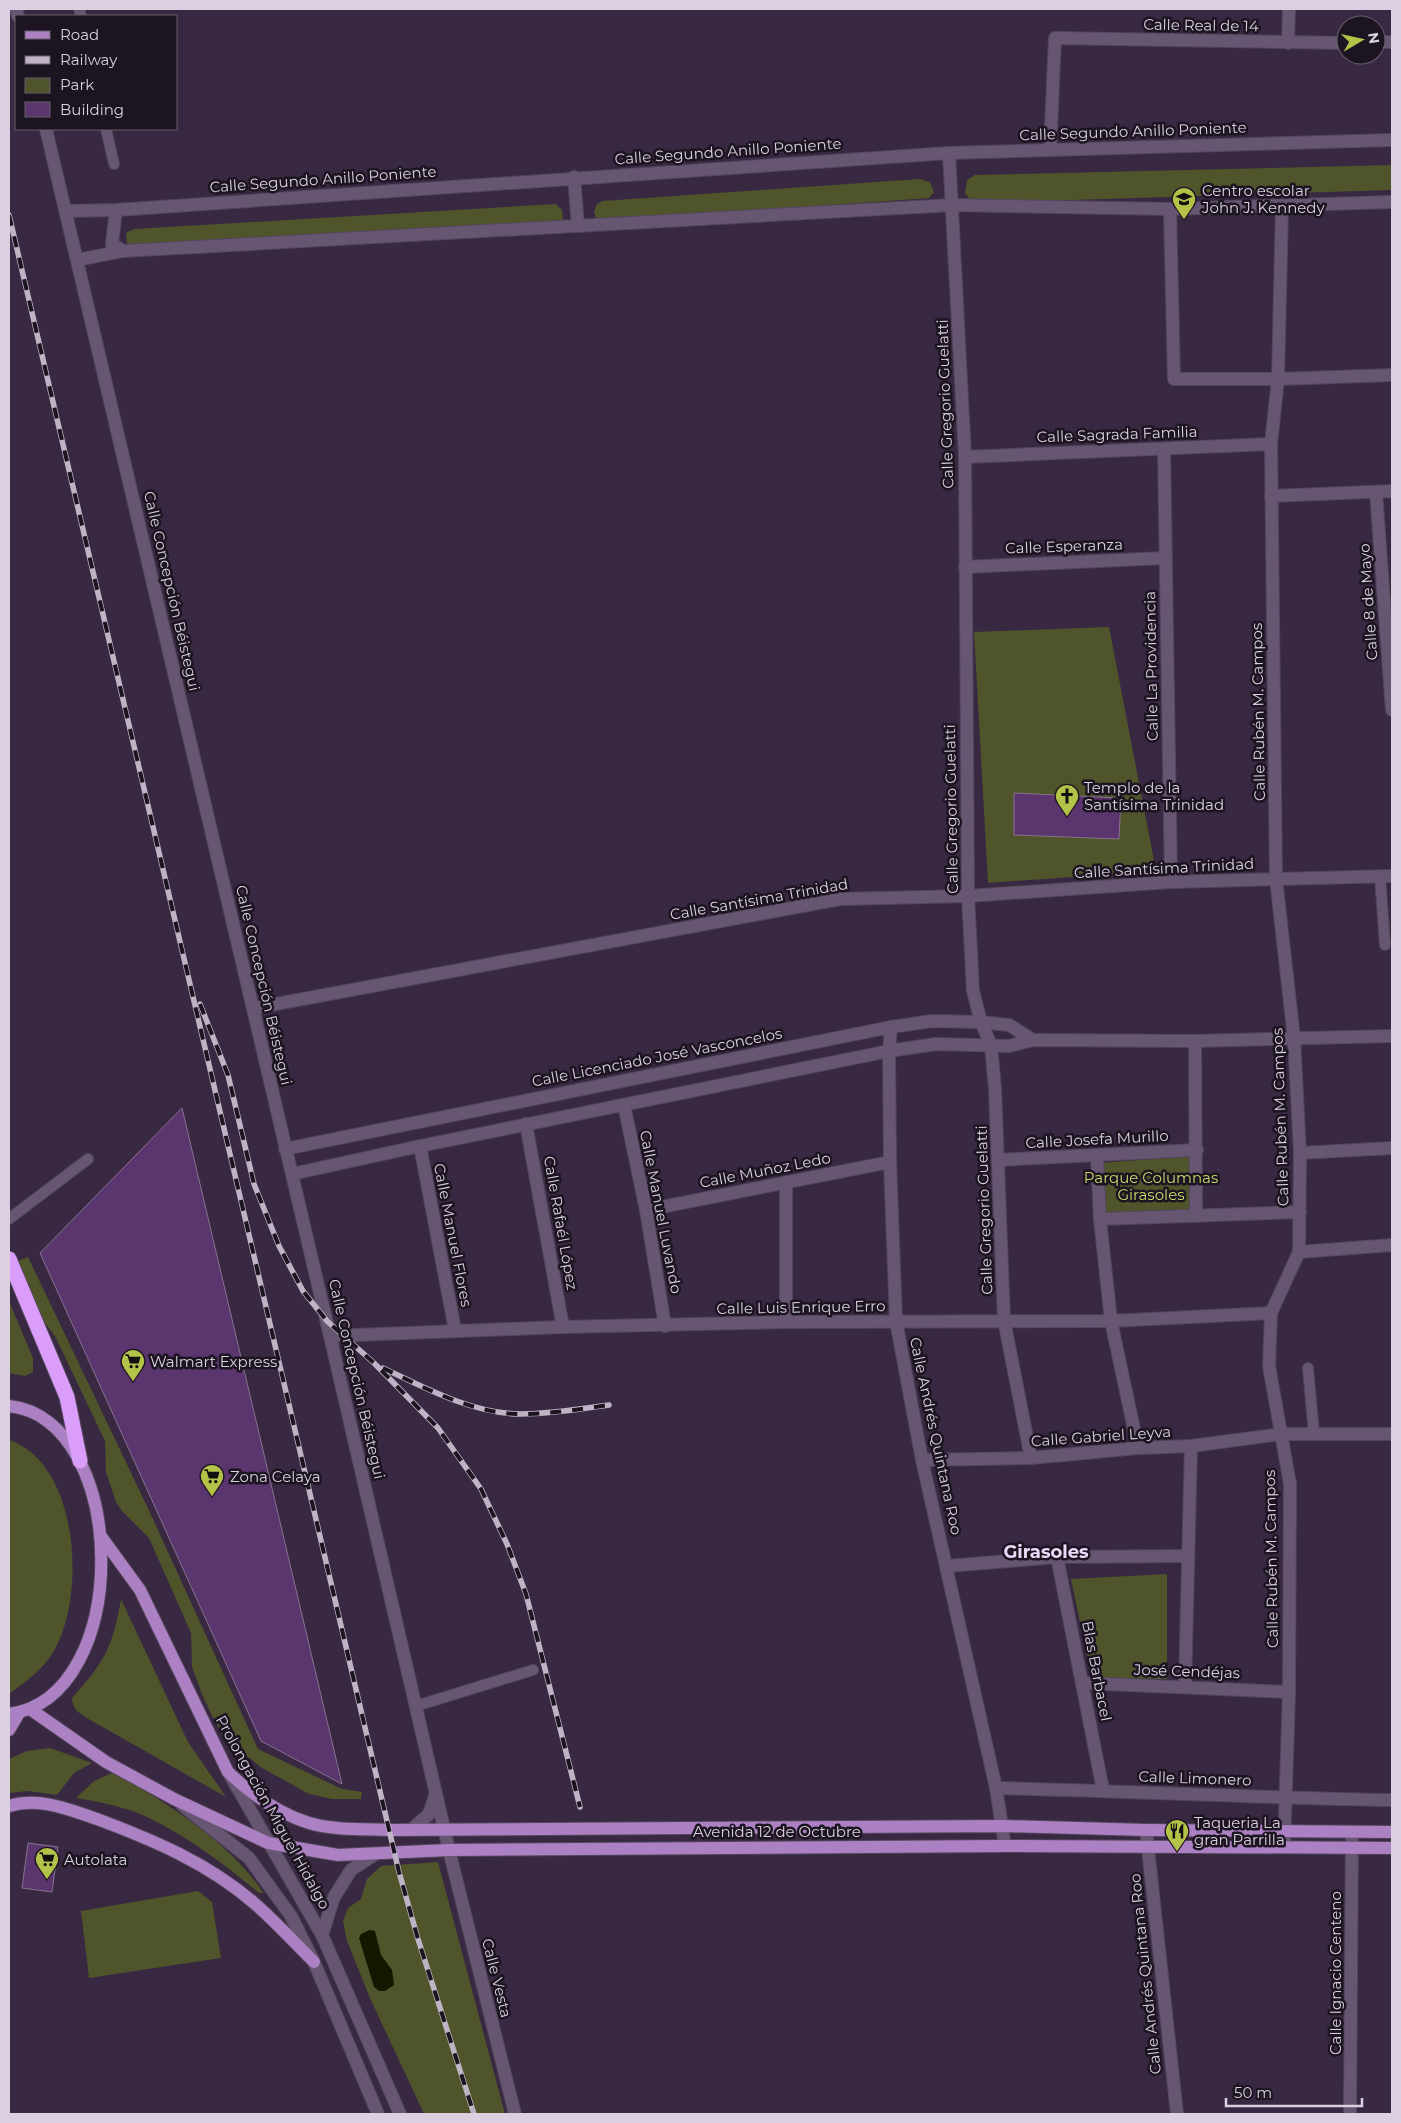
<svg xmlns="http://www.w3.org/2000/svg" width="1401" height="2123" font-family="Montserrat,sans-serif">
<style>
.green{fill:#4f542a}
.water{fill:#151701}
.building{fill:#5b356e;stroke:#85738f}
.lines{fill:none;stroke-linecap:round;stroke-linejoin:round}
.lane-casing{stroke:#53465b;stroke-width:12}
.street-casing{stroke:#53465b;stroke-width:14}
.secondary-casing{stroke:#53465b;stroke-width:14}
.primary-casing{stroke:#53465b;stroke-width:14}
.highway-casing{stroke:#53465b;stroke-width:17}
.lane{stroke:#675671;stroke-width:10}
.street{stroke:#675671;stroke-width:12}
.secondary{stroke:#675671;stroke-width:12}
.primary{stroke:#ac81c3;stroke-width:12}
.highway{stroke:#da9efa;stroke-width:15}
.rail-casing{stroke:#bfb4c5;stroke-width:5.5}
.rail{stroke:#1c1420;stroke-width:4;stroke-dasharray:11;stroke-linecap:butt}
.labels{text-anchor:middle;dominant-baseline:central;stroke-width:5;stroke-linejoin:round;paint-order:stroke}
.street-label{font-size:15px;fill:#dad0df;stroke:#1c1420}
.poi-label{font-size:15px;fill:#dad0df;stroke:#1c1420;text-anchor:start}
.park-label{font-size:15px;fill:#cad76c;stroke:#1c1420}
.quarter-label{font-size:18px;font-weight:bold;fill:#ecd8f8;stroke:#1c1420}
</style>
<rect width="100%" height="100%" fill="#382841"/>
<g class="green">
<polygon points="1392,165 1392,190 973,203 965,193 967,180 975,175"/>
<polygon points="919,179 930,182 934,192 929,198 607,221 596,219 594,212 597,204 603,201"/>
<polygon points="556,204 562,210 563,219 555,225 134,248 127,243 126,233 134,229"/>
<polygon points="1109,627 1156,871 988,883 974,632"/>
<polygon points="1194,1156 1190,1211 1102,1214 1100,1163"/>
<polygon points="28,1257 146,1504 258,1749 342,1789 362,1792 361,1799 332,1799 309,1794 262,1768 225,1738 213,1718 202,1694 192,1667 191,1633 149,1538 122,1511 116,1502 106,1472 105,1441 55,1336 39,1315 16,1262"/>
<polygon points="9,1301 33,1358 33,1372 25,1376 9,1373"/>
<path d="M9,1440C79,1463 86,1594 55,1649C44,1669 27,1681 9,1694Z"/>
<polygon points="1167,1574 1167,1679 1092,1678 1071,1579"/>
<path d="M121,1599L188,1742L226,1797L85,1717C78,1712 72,1708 72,1698C105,1661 112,1649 121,1599Z"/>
<polygon points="50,1748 92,1763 74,1773 57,1795 28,1791 9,1793 9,1759 27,1751"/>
<path d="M114,1772C161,1799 235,1846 263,1893H259C225,1865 190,1838 149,1818C127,1807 100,1802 76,1798L94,1781Z"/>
<polygon points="438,1862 505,2114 424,2114 370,1998 347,1941 343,1921 348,1908 361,1899 367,1879 381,1866"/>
<polygon points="198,1891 212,1902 221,1958 89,1978 81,1911"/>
</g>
<polygon class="water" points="370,1930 375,1931 381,1955 392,1970 394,1985 385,1991 379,1991 374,1987 359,1938 361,1934"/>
<g class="building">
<polygon points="1014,793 1121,798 1119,839 1014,835"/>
<polygon points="182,1108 342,1784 261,1741 40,1253"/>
<polygon points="28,1843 58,1847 52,1892 22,1888"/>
</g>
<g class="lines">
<g class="lane-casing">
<g id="lane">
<polyline points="79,9 81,16"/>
<polyline points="106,129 114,164"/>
<polyline points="1380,876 1385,945"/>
<polyline points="9,1219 88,1159"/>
<polyline points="1308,1368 1314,1434"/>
<polyline points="416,1706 533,1670"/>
</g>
</g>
<g class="street-casing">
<g id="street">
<polyline points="1288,43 1289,9"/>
<polyline points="949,153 965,457 968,896 973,991 981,1022 991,1045 995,1089 1004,1320 1031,1458"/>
<polyline points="1170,209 1174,379 1278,379 1392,375"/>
<polyline points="1164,449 1171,882"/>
<polyline points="965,457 1271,444"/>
<polyline points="1376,492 1392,710"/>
<polyline points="1271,496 1392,491"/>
<polyline points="965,567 1165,558"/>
<polyline points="254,1008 840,899 968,896 1171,882 1392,876"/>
<polyline points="1195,1041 1196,1216"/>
<polyline points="624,1105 646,1210 665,1326"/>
<polyline points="526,1124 563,1327"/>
<polyline points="420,1146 455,1330"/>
<polyline points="1300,1153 1392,1148"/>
<polyline points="1097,1156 1100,1219 1111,1321 1138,1448"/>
<polyline points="998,1160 1197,1150"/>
<polyline points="646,1210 890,1162"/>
<polyline points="1100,1219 1300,1212"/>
<polyline points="1299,1252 1392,1245"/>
<polyline points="786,1322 786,1183"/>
<polyline points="922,1460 1031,1458 1138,1448 1191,1446 1281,1434 1392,1434"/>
<polyline points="1057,1557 1103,1790"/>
<polyline points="947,1566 1057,1557 1188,1556"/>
<polyline points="1083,1683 1289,1692"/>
<polyline points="1185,1686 1191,1446"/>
<polyline points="1350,2114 1352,1832"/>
</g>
</g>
<g class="secondary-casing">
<g id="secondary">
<polyline points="16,9 18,16"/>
<polyline points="1376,42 1392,42"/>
<polyline points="46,129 330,1336 449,1850 515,2114"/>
<polyline points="1050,150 1055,38 1346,43"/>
<polyline points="574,177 578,226"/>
<polyline points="1282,206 1278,379 1271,444 1276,879 1294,1038 1300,1153 1299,1252 1271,1313 1269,1366 1290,1484 1289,1692 1284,1847"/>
<polyline points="116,210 112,244 123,251"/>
<polyline points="66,211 116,210 949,153 1392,140"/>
<polyline points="77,260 123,251 953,205 1170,209 1392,202"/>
<polyline points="891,1027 889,1051 890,1162 896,1321 922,1460 996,1788 1005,1846"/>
<polyline points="285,1149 891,1027 932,1021 981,1022 1009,1025 1033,1040"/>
<polyline points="292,1174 420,1146 889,1051 936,1044 1009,1046 1033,1040 1195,1041 1392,1036"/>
<polyline points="330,1336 563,1327 786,1322 1111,1321 1271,1313"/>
<polyline points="230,1775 322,1935 400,2114"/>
<path d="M996,1788C1128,1791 1260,1798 1392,1800"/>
<polyline points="182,1805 249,1858 291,1916 314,1962 378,2114"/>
<polyline points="411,1830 429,1814 436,1793"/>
<polyline points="1146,1830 1177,2114"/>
<polyline points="322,1935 334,1897 351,1870 374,1855"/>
</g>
</g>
<g class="primary-casing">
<g id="primary">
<path d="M9,1406C130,1419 134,1698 9,1714"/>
<path d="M100,1535L140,1590L228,1772C251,1794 279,1814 309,1823C331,1830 366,1829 390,1830L1003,1826L1146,1830L1392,1832"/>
<polyline points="30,1709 106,1762 174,1799 268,1843 338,1855 449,1850 1005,1846 1392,1848"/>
<polyline points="9,1730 19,1713"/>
<path d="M9,1806C40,1797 68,1809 97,1819C153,1840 208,1863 254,1903C275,1921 294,1942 314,1962"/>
</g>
</g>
<g class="highway-casing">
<polyline id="highway" points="9,1259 67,1397 80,1461"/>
</g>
<use href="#lane" class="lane"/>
<use href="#street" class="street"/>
<use href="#secondary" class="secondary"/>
<use href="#primary" class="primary"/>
<use href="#highway" class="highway"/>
<g class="rail-casing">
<g id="rail">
<polyline points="9,215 399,1872 418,1939 474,2114"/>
<polyline points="200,1004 228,1075 254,1184 279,1246 303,1291 327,1321 374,1363 438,1428 481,1489 507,1544 526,1594 580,1807"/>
<path d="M383,1368C425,1388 473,1414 521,1414C550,1414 581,1409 609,1405"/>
</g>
</g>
<use href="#rail" class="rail"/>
</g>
<defs>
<g id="school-pin" transform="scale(1.25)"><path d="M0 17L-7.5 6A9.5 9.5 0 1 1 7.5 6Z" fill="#b5c249" stroke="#1c1420"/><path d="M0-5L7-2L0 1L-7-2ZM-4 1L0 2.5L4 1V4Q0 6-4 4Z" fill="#111"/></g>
<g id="church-pin" transform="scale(1.25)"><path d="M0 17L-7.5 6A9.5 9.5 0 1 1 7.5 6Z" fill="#b5c249" stroke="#1c1420"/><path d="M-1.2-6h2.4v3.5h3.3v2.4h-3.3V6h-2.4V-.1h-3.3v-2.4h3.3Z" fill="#111"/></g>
<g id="supermarket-pin" transform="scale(1.25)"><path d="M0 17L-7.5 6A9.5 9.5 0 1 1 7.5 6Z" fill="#b5c249" stroke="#1c1420"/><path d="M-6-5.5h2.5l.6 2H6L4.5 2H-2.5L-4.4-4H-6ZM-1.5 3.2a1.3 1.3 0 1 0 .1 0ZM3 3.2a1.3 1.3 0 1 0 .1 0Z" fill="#111"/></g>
<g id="restaurant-pin" transform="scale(1.25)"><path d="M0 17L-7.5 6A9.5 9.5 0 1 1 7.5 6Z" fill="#b5c249" stroke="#1c1420"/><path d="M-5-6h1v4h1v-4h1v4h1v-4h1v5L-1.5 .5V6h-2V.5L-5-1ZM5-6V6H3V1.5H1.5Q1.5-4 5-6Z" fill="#111"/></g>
</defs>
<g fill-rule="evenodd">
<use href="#school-pin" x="1184" y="199"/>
<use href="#church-pin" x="1067" y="796"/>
<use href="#supermarket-pin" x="133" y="1361"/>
<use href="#supermarket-pin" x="212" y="1476"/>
<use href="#restaurant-pin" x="1177" y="1831"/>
<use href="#supermarket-pin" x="47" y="1859"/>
</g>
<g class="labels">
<g class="street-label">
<text transform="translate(1201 25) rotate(1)">Calle Real de 14</text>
<text transform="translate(1133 131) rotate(-2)">Calle Segundo Anillo Poniente</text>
<text transform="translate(728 151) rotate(-4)">Calle Segundo Anillo Poniente</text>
<text transform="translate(323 179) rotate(-4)">Calle Segundo Anillo Poniente</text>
<text transform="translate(945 404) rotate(-92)">Calle Gregorio Guelatti</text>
<text transform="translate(1117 434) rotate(-2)">Calle Sagrada Familia</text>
<text transform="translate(1064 546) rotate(-2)">Calle Esperanza</text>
<text transform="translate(172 591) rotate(77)">Calle Concepción Béistegui</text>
<text transform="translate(1368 602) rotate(-94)">Calle 8 de Mayo</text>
<text transform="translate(1151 666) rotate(-91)">Calle La Providencia</text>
<text transform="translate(1258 712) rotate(-91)">Calle Rubén M. Campos</text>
<text transform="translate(951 809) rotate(-91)">Calle Gregorio Guelatti</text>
<text transform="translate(1164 868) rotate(-3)">Calle Santísima Trinidad</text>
<text transform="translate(759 899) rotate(-10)">Calle Santísima Trinidad</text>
<text transform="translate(264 985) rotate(77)">Calle Concepción Béistegui</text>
<text transform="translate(657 1057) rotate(-11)">Calle Licenciado José Vasconcelos</text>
<text transform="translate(1280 1117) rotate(-92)">Calle Rubén M. Campos</text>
<text transform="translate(1097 1139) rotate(-3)">Calle Josefa Murillo</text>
<text transform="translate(765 1170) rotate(-11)">Calle Muñoz Ledo</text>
<text transform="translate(984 1210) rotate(-92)">Calle Gregorio Guelatti</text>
<text transform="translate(661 1212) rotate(79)">Calle Manuel Luvando</text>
<text transform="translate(561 1223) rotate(80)">Calle Rafaél López</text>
<text transform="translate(453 1235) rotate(79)">Calle Manuel Flores</text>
<text transform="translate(801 1307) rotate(-1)">Calle Luis Enrique Erro</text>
<text transform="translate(357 1379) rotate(77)">Calle Concepción Béistegui</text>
<text transform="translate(936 1436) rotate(78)">Calle Andrés Quintana Roo</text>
<text transform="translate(1101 1436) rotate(-4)">Calle Gabriel Leyva</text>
<text transform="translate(1271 1559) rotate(-91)">Calle Rubén M. Campos</text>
<text transform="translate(1097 1671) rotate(79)">Blas Barbacel</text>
<text transform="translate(1187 1671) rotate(2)">José Cendéjas</text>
<text transform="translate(1195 1778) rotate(2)">Calle Limonero</text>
<text transform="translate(273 1812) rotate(61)">Prolongación Miguel Hidalgo</text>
<text x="777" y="1831">Avenida 12 de Octubre</text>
<text transform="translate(1335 1973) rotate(-90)">Calle Ignacio Centeno</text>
<text transform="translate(1145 1974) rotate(-96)">Calle Andrés Quintana Roo</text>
<text transform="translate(497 1978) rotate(76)">Calle Vesta</text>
</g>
<g class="poi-label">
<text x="1202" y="190">Centro escolar<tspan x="1202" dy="17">John J. Kennedy</tspan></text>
<text x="1084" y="787">Templo de la<tspan x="1084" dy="17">Santísima Trinidad</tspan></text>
<text x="150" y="1361">Walmart Express</text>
<text x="230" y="1476">Zona Celaya</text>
<text x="1194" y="1822">Taqueria La<tspan x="1194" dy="17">gran Parrilla</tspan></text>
<text x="64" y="1859">Autolata</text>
</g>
<g class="park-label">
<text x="1151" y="1177">Parque Columnas<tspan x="1151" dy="17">Girasoles</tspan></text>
</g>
<g class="quarter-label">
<text x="1046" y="1552">Girasoles</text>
</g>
</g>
<rect width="1401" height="2123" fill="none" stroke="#dad0df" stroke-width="20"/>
<rect x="15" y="15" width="162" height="115" fill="#1c1420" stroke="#685f6c"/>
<rect x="25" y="31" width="25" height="8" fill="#ac81c3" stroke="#685f6c"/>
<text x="60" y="40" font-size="15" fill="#dad0df">Road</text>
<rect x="25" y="56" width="25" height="8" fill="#bfb4c5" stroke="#685f6c"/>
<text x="60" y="65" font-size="15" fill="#dad0df">Railway</text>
<rect x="25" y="78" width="25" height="15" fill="#4f542a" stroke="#685f6c"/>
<text x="60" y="90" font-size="15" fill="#dad0df">Park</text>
<rect x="25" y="102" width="25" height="15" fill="#5b356e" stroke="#685f6c"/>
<text x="60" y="115" font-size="15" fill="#dad0df">Building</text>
<g transform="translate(1361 40) rotate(81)"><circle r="24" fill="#1c1420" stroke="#685f6c"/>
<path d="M0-4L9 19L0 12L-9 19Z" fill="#b5c249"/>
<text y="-8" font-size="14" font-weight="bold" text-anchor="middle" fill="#dad0df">N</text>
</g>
<path d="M1226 2098v8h136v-8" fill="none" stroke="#dad0df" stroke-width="2.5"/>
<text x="1234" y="2098" font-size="15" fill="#dad0df" stroke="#1c1420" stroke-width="4" paint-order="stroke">50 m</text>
</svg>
